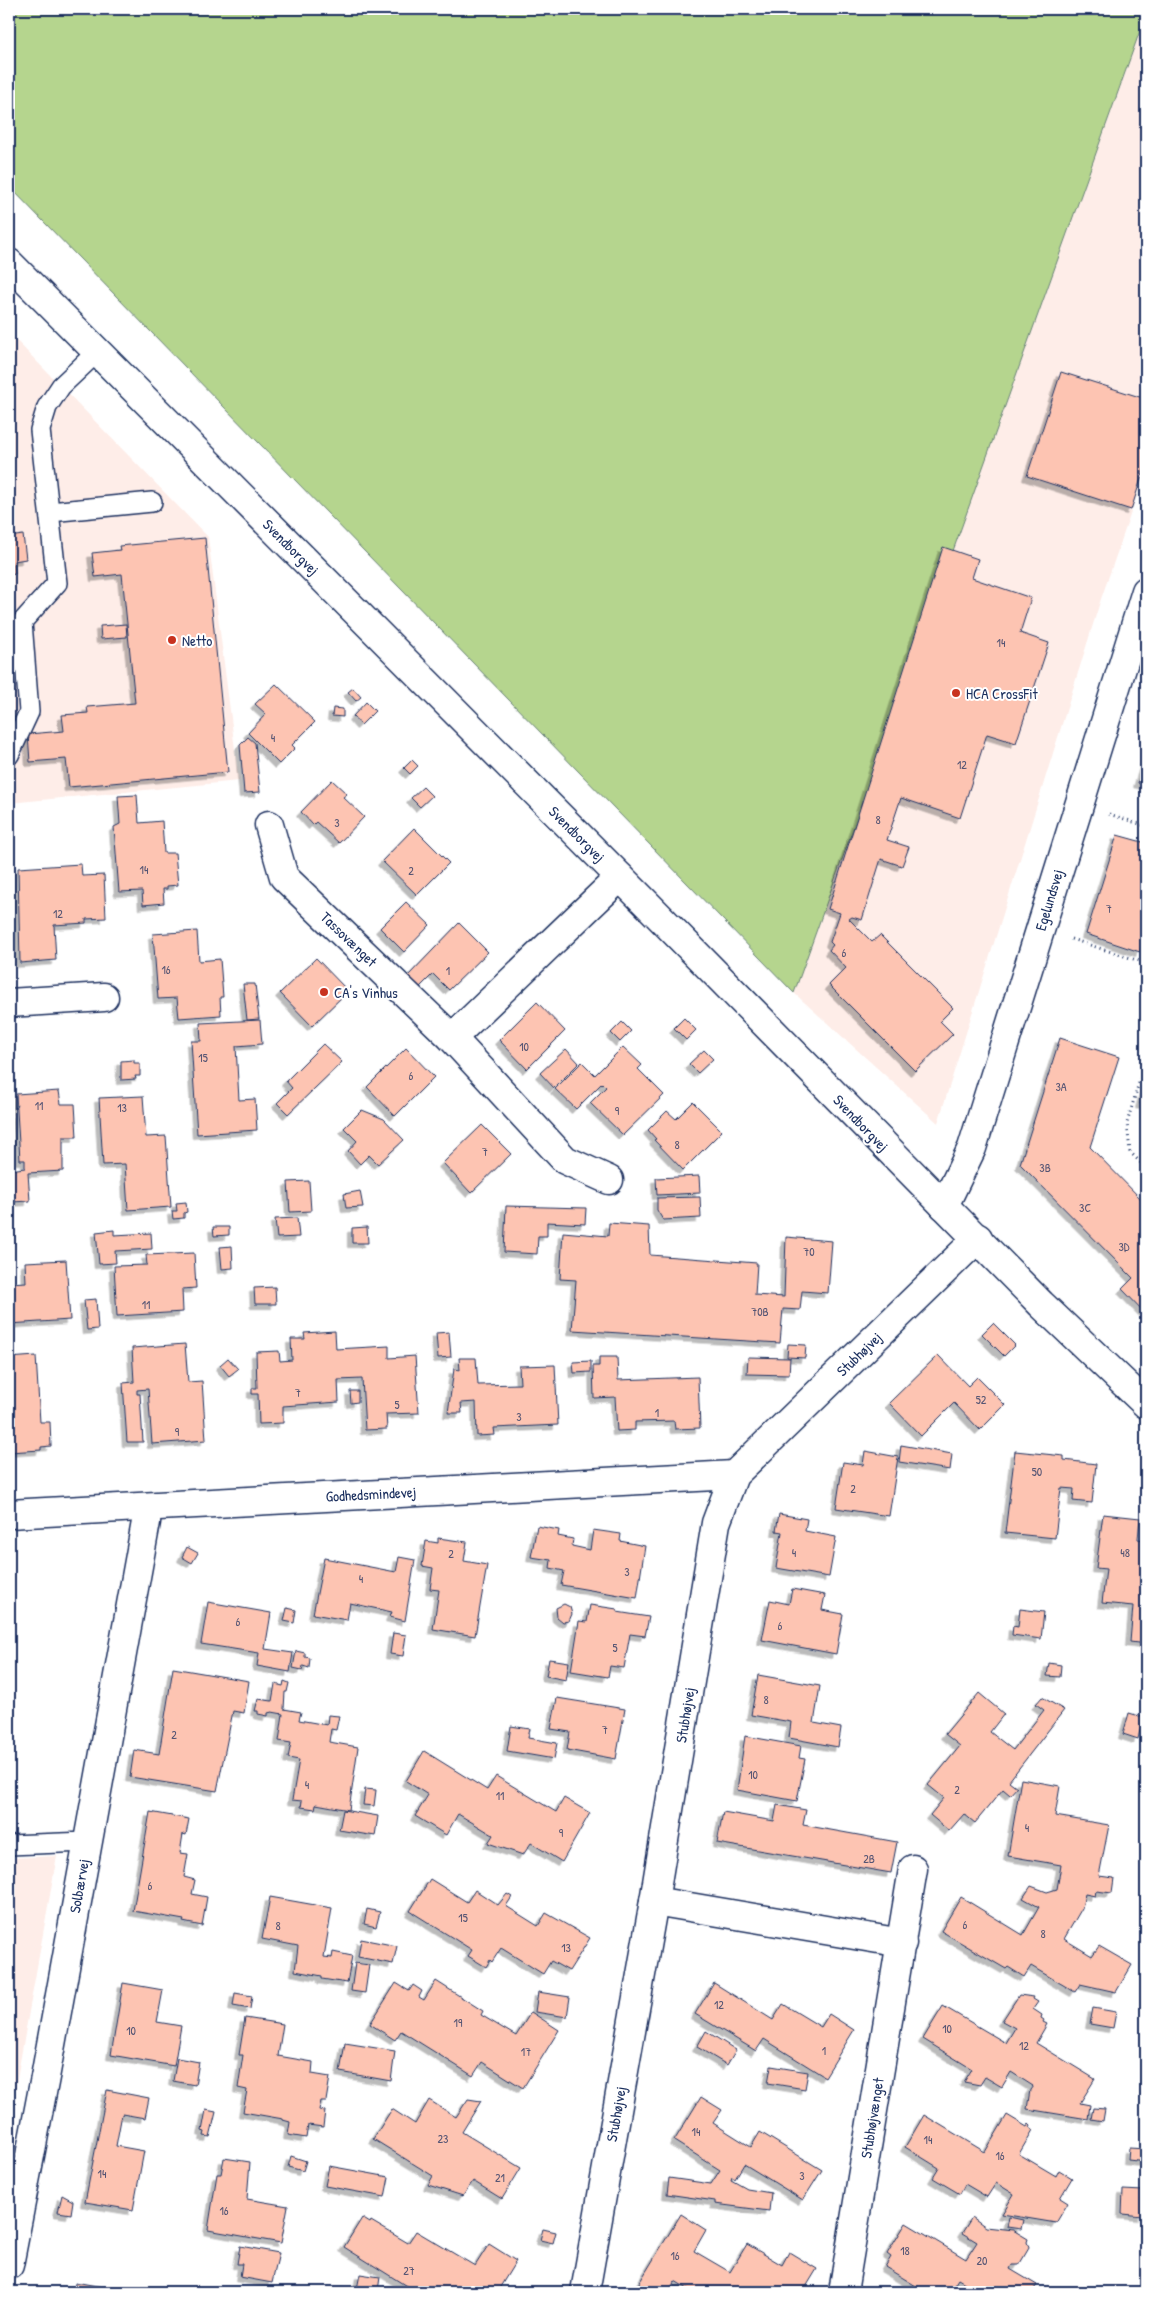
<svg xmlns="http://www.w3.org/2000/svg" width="1155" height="2301" font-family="'Patrick Hand',sans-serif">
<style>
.built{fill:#feede8}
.green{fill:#b5d58e;stroke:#688276}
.building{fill:#fdc4b2;stroke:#1b2f5e;filter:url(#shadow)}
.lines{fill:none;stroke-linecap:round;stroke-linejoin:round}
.lane-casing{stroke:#1b2f5e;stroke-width:22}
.street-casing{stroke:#1b2f5e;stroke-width:31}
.secondary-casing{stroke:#1b2f5e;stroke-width:31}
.path{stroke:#1b2f5e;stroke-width:3;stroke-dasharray:1 4;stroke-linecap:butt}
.lane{stroke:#fff;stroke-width:19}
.street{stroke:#fff;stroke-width:28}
.secondary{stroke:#fff;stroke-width:28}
.poi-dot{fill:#c8321e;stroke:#fff;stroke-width:2}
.labels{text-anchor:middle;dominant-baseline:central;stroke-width:4;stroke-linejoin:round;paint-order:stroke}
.number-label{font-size:12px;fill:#545473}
.street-label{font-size:15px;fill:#1b2f5e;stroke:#fff}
.poi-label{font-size:15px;fill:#1b2f5e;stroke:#fff;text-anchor:start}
</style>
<defs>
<filter id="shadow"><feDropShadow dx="-4.5" dy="4.5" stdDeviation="0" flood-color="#0004"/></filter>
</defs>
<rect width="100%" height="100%" fill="#fff"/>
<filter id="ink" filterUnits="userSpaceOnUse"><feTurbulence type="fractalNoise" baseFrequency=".02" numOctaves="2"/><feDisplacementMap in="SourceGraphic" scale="10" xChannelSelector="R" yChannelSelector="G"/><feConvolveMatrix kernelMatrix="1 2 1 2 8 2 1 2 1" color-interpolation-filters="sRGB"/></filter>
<g filter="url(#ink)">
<g class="built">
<polygon points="1146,14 1146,469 1100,602 938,1123 794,993"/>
<polygon points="9,333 208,537 239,781 9,803"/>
<polygon points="57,1856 9,2123 9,1858"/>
</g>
<polygon class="green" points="9,9 1146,9 1146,14 794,993 9,186"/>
<g class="building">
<polygon points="1061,372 1146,399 1146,463 1131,510 1027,476"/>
<polygon points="23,535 26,559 14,561 15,574 9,575 9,537"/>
<polygon points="205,538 228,772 69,787 66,759 30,762 28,734 64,731 62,715 88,713 87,707 135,703 122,574 95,577 92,553 120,550 119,546"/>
<polygon points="943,547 978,559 972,578 1031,598 1020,633 1049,643 1016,743 987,734 960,818 901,798 887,840 909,847 902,866 881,859 862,920 852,917 849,919 872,942 880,935 953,1008 940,1021 953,1034 915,1071 829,985 846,968 829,950 833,945 830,942 840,913 828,909"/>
<polygon points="126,624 127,637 101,639 100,626"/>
<polygon points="276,684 315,722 292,745 295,748 279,764 248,733 266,714 255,704"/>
<polygon points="353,688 361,697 356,701 348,692"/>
<polygon points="366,702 375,711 361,725 353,716"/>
<polygon points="333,708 343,709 343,717 332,716"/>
<polygon points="248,737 255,743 260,792 244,793 240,745"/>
<polygon points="1146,757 1146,785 1138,783"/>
<polygon points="412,760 418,766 410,774 404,768"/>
<polygon points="332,780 347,794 343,797 364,817 339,843 316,822 313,825 301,812"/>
<polygon points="423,787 432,796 420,807 411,798"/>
<polygon points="137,795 139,823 162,821 164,853 175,853 178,885 167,886 167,889 163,889 164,903 143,905 142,891 119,892 114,827 120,824 118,796"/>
<polygon points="9,803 14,803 15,813 9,814"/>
<polygon points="414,828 449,863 417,895 382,861"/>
<polygon points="1117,835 1146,843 1146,932 1140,952 1086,934"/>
<polygon points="81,864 82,876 104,875 106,918 86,919 86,923 54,925 56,960 20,963 18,868"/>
<polygon points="406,902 430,925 404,952 380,928"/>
<polygon points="459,923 488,952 449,990 433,974 419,988 407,977"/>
<polygon points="197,931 199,961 220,959 223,997 220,997 221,1015 179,1018 177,998 158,999 153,934"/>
<polygon points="316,958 348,991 312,1026 280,993"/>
<polygon points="243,984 255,984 259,1019 247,1020"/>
<polygon points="537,1002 565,1031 527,1069 499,1040"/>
<polygon points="684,1018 696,1030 686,1040 674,1028"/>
<polygon points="260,1020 262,1044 236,1046 239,1100 255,1099 257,1130 197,1134 191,1041 201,1041 200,1023"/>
<polygon points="622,1022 631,1031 620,1042 611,1033"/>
<polygon points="1060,1038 1119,1057 1090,1147 1146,1204 1146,1314 1122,1289 1133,1278 1020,1164"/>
<polygon points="323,1044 342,1062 288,1114 277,1103 292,1088 286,1081"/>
<polygon points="623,1047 642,1065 638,1069 664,1095 623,1135 590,1103 606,1087 602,1083 576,1109 555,1089 582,1062 595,1075"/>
<polygon points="406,1048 434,1077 395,1116 367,1087"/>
<polygon points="566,1049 579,1063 554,1088 540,1073"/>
<polygon points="704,1050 713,1059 698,1073 689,1064"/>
<polygon points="134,1060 134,1063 140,1063 140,1076 135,1076 136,1079 121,1080 121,1061"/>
<polygon points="1146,1082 1146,1105 1140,1104"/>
<polygon points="59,1091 61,1104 75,1104 77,1137 63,1137 63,1171 28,1173 30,1201 11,1202 9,1170 25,1168 25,1160 20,1160 16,1094"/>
<polygon points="143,1096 146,1137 166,1136 171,1207 128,1210 125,1164 103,1165 99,1098"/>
<polygon points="693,1102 722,1131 683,1170 654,1140 656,1139 648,1130 667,1111 676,1119"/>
<polygon points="362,1110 384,1119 404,1140 378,1164 369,1155 360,1164 348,1151 357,1141 344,1128"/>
<polygon points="482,1125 511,1154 471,1193 443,1163"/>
<polygon points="699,1176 700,1193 657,1195 656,1178"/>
<polygon points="309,1181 311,1211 290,1212 288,1182"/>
<polygon points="360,1191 363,1207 346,1208 344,1194"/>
<polygon points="700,1197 701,1218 663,1220 657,1210 657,1198"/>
<polygon points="186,1202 187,1212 184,1213 184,1218 173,1219 172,1211 177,1211 176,1203"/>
<polygon points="506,1206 586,1208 585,1224 547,1222 547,1236 538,1236 537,1254 504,1252"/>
<polygon points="297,1218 299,1237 277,1238 275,1219"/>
<polygon points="609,1223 649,1226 650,1255 757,1263 755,1295 784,1297 786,1237 832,1241 828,1293 802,1291 800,1310 783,1309 780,1343 572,1330 576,1280 560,1279 563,1232 608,1236"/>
<polygon points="213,1227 229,1227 229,1235 214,1236"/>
<polygon points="367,1227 368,1243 352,1243 352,1228"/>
<polygon points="114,1230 114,1235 151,1233 152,1249 115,1251 116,1263 99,1264 96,1232"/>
<polygon points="232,1246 233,1268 222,1269 220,1247"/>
<polygon points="194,1253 196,1288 182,1289 183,1312 117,1316 114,1266 147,1265 146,1255"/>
<polygon points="66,1260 70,1320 9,1324 9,1283 26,1282 25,1262"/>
<polygon points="275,1287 276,1304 255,1304 254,1288"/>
<polygon points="96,1299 98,1329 87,1330 84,1300"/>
<polygon points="993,1323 1015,1345 1004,1356 982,1334"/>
<polygon points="335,1331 336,1349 389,1346 389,1358 415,1356 419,1413 386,1414 387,1429 365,1430 362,1379 338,1380 339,1402 283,1406 283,1423 259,1424 258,1394 252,1394 252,1388 257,1388 256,1352 279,1351 280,1361 292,1360 291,1339 305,1339 304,1333"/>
<polygon points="449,1332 451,1357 438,1358 436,1333"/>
<polygon points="185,1344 188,1382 202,1381 206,1440 152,1444 148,1389 137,1390 137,1394 140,1394 143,1442 127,1442 123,1383 134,1382 132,1348"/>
<polygon points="788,1344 806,1345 805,1358 787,1357"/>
<polygon points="938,1355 968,1386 977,1377 1005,1405 980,1430 954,1403 921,1436 889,1403"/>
<polygon points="36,1356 40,1422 50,1422 51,1446 41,1447 41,1450 9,1452 9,1358"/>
<polygon points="599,1357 617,1357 618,1380 698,1377 700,1428 675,1429 674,1421 635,1422 635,1430 617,1431 615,1397 594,1398 593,1366 599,1366"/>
<polygon points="748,1357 790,1358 789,1375 747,1374"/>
<polygon points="228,1358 238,1369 229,1376 220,1365"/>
<polygon points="459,1358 476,1358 478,1385 520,1384 519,1366 555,1365 558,1425 494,1428 495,1435 477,1436 476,1402 461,1403 462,1413 448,1413 454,1369 460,1370"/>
<polygon points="591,1361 591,1372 574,1373 573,1362"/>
<polygon points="350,1391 358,1391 358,1402 351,1403"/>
<polygon points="901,1445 952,1454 950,1470 899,1462"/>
<polygon points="865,1451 898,1457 889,1516 836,1508 843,1462 863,1465"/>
<polygon points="1015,1451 1064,1456 1064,1460 1096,1464 1092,1503 1073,1501 1074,1489 1061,1488 1055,1538 1005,1533"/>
<polygon points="779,1514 807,1519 805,1531 836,1537 829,1577 776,1568 782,1532 776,1531"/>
<polygon points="1103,1514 1140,1518 1138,1539 1146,1540 1146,1644 1130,1642 1133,1606 1102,1603 1106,1569 1096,1568"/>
<polygon points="537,1526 559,1530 558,1536 573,1539 572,1546 590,1550 593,1530 621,1534 620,1541 645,1546 637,1598 561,1585 564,1571 550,1568 551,1560 531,1557"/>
<polygon points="438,1538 467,1542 464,1561 487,1565 475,1636 433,1629 439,1590 430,1589 433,1568 422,1566 426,1541 438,1543"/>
<polygon points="187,1547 198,1553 192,1563 182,1557"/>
<polygon points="399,1557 415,1560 405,1621 390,1617 392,1612 350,1603 347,1620 313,1614 324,1558 396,1572"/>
<polygon points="792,1589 825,1595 822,1610 843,1614 836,1654 762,1640 770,1600 789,1604"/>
<polygon points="208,1602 271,1613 265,1649 293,1653 290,1672 257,1666 259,1653 201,1644"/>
<polygon points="564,1604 570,1607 572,1614 569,1621 563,1622 557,1617 556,1608"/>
<polygon points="590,1605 617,1609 617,1612 649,1617 645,1636 630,1634 624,1668 610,1666 608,1677 571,1671 579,1621 587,1622"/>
<polygon points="287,1608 296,1610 294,1623 284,1621"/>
<polygon points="1020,1609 1044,1612 1041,1639 1012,1635 1013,1626 1018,1627"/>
<polygon points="393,1633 406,1635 403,1656 390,1654"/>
<polygon points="296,1651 305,1653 305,1657 310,1658 309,1668 303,1666 302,1670 293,1668"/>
<polygon points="549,1659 569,1662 566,1680 546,1676"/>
<polygon points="1049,1663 1061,1665 1060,1677 1047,1676"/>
<polygon points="173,1668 249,1681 244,1713 233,1711 217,1791 130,1777 134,1750 159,1754"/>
<polygon points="758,1675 820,1686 814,1723 841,1728 838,1747 789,1738 791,1722 751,1715"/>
<polygon points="284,1681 289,1683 287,1692 285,1692 284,1709 301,1712 299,1720 327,1725 328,1715 339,1716 336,1730 331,1729 329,1742 358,1747 349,1810 316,1804 315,1809 301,1807 302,1801 292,1800 299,1760 288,1758 291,1743 279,1741 283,1714 272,1712 268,1713 268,1716 258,1714 258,1711 255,1711 258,1699 272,1701 275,1684 283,1686"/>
<polygon points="979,1693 1004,1714 990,1732 1013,1750 1044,1710 1036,1704 1042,1697 1064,1710 1009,1781 1017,1787 1010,1795 1003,1789 975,1823 964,1814 949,1831 930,1815 944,1798 928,1785 960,1746 945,1734"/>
<polygon points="557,1698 625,1709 616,1759 567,1750 570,1732 551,1729"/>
<polygon points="1129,1713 1143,1717 1138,1739 1123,1734"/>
<polygon points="511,1726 530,1729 528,1738 557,1743 554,1759 507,1751"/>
<polygon points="745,1736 801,1746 799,1758 805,1759 797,1801 737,1790"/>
<polygon points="424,1751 487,1790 496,1776 556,1812 564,1798 590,1813 562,1862 531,1843 523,1855 488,1843 493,1835 458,1814 446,1835 415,1816 428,1795 406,1781"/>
<polygon points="1021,1779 1060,1786 1055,1816 1109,1825 1099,1876 1114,1878 1112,1893 1096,1891 1095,1896 1085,1894 1082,1908 1064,1939 1092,1956 1099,1946 1132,1965 1116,1992 1080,1984 1075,1992 1031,1966 1024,1977 1008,1967 1006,1969 941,1931 961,1897 1023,1935 1039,1907 1023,1898 1031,1886 1047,1892 1057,1889 1061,1865 1008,1856"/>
<polygon points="365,1789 376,1790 374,1806 363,1805"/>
<polygon points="777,1805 806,1810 803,1825 897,1842 891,1873 717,1843 723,1812 774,1821"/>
<polygon points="343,1810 378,1816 375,1836 339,1830"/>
<polygon points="150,1812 189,1819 186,1835 183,1834 180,1853 188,1854 184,1877 195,1880 192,1894 207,1897 202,1926 183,1922 184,1920 133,1911"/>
<polygon points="430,1879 467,1902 475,1890 498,1905 507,1894 512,1897 506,1906 538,1926 546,1913 590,1938 569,1971 551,1961 543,1974 501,1948 492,1962 490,1960 486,1967 468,1956 472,1950 410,1911"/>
<polygon points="270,1897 332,1908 324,1957 332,1958 333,1952 352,1956 347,1983 322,1979 322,1976 295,1971 298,1946 262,1939"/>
<polygon points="367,1909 380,1912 376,1927 364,1924"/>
<polygon points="361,1939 397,1946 393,1964 358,1957"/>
<polygon points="355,1963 369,1965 365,1993 351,1991"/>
<polygon points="436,1981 483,2011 481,2015 516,2036 531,2012 559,2030 523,2088 482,2062 473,2076 401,2031 395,2040 370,2024 396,1983 409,1991 413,1985 422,1991 419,1997 424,2000"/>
<polygon points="123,1983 163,1990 157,2022 181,2026 174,2066 111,2055"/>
<polygon points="714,1983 773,2020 783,2004 821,2027 829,2014 854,2030 825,2077 764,2039 756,2051 695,2014"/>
<polygon points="538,1992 570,1997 567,2017 535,2012"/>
<polygon points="235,1993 252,1996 250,2009 233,2006"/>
<polygon points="1019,1995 1034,1997 1033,1999 1038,2002 1033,2009 1042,2015 1041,2018 1044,2020 1043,2022 1047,2024 1036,2043 1095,2079 1080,2103 1090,2105 1088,2119 1027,2109 1030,2090 1033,2086 1011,2072 1002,2087 985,2077 980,2085 964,2082 972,2069 923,2039 943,2006 1006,2043 1015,2028 1002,2021"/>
<polygon points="1093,2008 1116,2012 1113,2028 1090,2024"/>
<polygon points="245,2018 283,2024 278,2056 313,2062 312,2074 330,2077 326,2101 321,2101 319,2110 325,2111 323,2127 308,2125 306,2138 288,2135 290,2122 283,2120 283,2119 243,2112 247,2090 238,2088 243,2055 239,2055"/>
<polygon points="706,2031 736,2050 727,2065 697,2047"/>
<polygon points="345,2043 395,2051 391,2081 340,2072"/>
<polygon points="177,2058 199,2062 195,2085 173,2081"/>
<polygon points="771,2066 808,2072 805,2089 768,2083"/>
<polygon points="107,2090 149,2098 145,2118 122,2114 116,2146 144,2151 133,2210 85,2202"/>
<polygon points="701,2097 722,2110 713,2123 751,2147 760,2132 822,2170 803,2200 744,2164 735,2179 732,2177 731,2180 747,2189 771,2193 769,2211 715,2204 715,2201 667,2194 669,2178 711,2184 720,2170 674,2141"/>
<polygon points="468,2099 481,2101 462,2132 521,2168 502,2199 473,2181 463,2196 428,2185 433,2176 373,2139 392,2109 415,2124 429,2100 456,2117"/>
<polygon points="1093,2108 1105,2109 1103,2121 1091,2119"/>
<polygon points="206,2110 216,2112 210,2137 204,2136 205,2132 202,2131"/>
<polygon points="924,2115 985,2152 1007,2115 1027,2127 1029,2124 1031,2126 1030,2128 1033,2130 1019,2154 1056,2176 1059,2170 1072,2178 1060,2198 1068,2203 1056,2223 1002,2214 1014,2194 996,2183 987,2197 965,2184 960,2194 933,2178 939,2168 905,2147"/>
<polygon points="1129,2148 1146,2149 1146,2162 1128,2160"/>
<polygon points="291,2156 306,2161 303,2171 288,2167"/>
<polygon points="224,2158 250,2162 247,2199 288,2206 281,2243 208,2230 217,2174 221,2174"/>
<polygon points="329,2166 389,2177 385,2197 325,2186"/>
<polygon points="1123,2190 1143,2191 1142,2216 1122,2214"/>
<polygon points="62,2195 73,2201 71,2214 58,2212"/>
<polygon points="681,2214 706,2230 694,2251 730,2272 747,2244 782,2265 789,2252 817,2269 803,2292 693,2292 675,2281 668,2292 643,2292 636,2288"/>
<polygon points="972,2217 986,2227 1013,2230 1028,2239 1027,2242 1029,2248 1019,2265 1012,2265 1010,2269 1037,2285 1032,2292 980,2292 958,2279 950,2292 912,2292 916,2286 885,2267 891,2257 887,2254 906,2223 966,2259 977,2242 962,2233"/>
<polygon points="1009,2217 1023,2220 1021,2229 1007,2227"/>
<polygon points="362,2218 370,2223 371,2221 408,2243 416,2231 475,2266 489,2244 516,2261 497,2292 449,2292 442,2288 439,2292 416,2292 344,2247"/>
<polygon points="543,2229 556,2232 553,2243 540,2240"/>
<polygon points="240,2246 279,2253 272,2283 240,2277 242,2264 237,2264"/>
<polygon points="360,2274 380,2277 378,2291 381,2292 341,2292 341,2287 357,2289"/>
<polygon points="75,2282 108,2288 107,2292 74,2292"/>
</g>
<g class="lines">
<g class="lane-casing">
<g id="lane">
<polyline points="50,512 152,502"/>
<polyline points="9,755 29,712 22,622 57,583 40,430 47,407 61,386 97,352"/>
<polyline points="9,1845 87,1842"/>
</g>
</g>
<g class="street-casing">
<g id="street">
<polyline points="269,825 284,877 452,1038 565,1160 609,1180"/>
<polyline points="9,1003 104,997"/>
<polyline points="452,1038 620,877"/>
<polyline points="944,1206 972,1148 1146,591"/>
<polyline points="9,1514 734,1475"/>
<polyline points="654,1901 902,1943"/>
<polyline points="9,2265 46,2072 146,1522 147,1507"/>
<polyline points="585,2292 654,1901 716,1523 734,1475 978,1238"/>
<polyline points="843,2292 913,1869"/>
</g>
</g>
<g class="secondary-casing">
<polyline id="secondary" points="9,263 650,907 1041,1304 1146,1404"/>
</g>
<g class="path">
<polyline points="1109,814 1146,826"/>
<polyline points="1071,939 1146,963"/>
<polyline points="1146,1059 1127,1123 1130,1152 1146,1168"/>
</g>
<use href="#lane" class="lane"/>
<use href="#street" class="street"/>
<use href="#secondary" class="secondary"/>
</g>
</g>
<g class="poi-dot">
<circle cx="172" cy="640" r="5"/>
<circle cx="956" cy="693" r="5"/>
<circle cx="324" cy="992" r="5"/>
</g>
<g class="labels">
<g class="number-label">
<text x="1001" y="642">14</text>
<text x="273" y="737">4</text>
<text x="962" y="764">12</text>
<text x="878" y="819">8</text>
<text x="337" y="822">3</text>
<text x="144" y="869">14</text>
<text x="411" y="870">2</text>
<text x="1109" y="908">7</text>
<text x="58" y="913">12</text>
<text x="844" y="952">6</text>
<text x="166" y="969">16</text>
<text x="448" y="970">1</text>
<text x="524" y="1046">10</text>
<text x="203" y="1057">15</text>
<text x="411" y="1075">6</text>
<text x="1061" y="1086">3A</text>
<text x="39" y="1105">11</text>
<text x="122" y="1107">13</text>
<text x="617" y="1110">9</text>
<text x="677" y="1144">8</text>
<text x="485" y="1151">7</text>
<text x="1045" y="1167">3B</text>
<text x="1085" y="1207">3C</text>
<text x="1124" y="1246">3D</text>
<text x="809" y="1251">70</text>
<text x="146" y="1304">11</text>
<text x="760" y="1311">70B</text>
<text x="298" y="1392">7</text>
<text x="981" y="1399">52</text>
<text x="397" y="1404">5</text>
<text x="657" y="1412">1</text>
<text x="519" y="1416">3</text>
<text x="177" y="1431">9</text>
<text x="1037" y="1471">50</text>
<text x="853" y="1488">2</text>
<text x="794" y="1552">4</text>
<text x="1125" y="1552">48</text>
<text x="451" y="1553">2</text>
<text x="627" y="1571">3</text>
<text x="361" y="1578">4</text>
<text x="238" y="1621">6</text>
<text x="780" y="1625">6</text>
<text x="615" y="1647">5</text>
<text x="766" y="1699">8</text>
<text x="605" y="1729">7</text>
<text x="174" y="1734">2</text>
<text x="753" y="1774">10</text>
<text x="307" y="1784">4</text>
<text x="957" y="1789">2</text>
<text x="500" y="1795">11</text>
<text x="1027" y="1827">4</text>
<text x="561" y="1832">9</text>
<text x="869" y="1858">2B</text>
<text x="150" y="1885">6</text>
<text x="463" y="1917">15</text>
<text x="965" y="1924">6</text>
<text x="278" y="1925">8</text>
<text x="1043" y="1933">8</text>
<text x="566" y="1947">13</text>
<text x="719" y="2004">12</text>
<text x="458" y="2022">19</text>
<text x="947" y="2028">10</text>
<text x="131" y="2030">10</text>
<text x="1024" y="2045">12</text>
<text x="824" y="2050">1</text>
<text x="526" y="2051">17</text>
<text x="696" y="2131">14</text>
<text x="443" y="2138">23</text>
<text x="928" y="2139">14</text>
<text x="1000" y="2155">16</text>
<text x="102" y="2173">14</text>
<text x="802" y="2175">3</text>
<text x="500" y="2177">21</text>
<text x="224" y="2210">16</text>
<text x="905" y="2250">18</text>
<text x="675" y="2255">16</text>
<text x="982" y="2260">20</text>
<text x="409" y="2270">27</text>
</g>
<g class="street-label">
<text transform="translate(291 547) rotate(45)">Svendborgvej</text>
<text transform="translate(577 834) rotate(45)">Svendborgvej</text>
<text transform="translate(1049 900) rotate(-73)">Egelundsvej</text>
<text transform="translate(349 939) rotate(44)">Tassovænget</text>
<text transform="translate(861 1123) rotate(46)">Svendborgvej</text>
<text transform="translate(859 1354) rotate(-44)">Stubhøjvej</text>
<text transform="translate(371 1494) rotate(-3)">Godhedsmindevej</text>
<text transform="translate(685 1715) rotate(-81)">Stubhøjvej</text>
<text transform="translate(79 1886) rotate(-80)">Solbærvej</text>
<text transform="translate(616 2114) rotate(-80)">Stubhøjvej</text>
<text transform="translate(872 2118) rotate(-81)">Stubhøjvænget</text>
</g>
<g class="poi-label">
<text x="182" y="640">Netto</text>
<text x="966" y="693">HCA CrossFit</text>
<text x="334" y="992">CA's Vinhus</text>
</g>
</g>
<rect width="1155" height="2301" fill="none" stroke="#fff" stroke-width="30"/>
<rect x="15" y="15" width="1125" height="2271" fill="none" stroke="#1b2f5e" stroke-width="2" filter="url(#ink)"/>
</svg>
